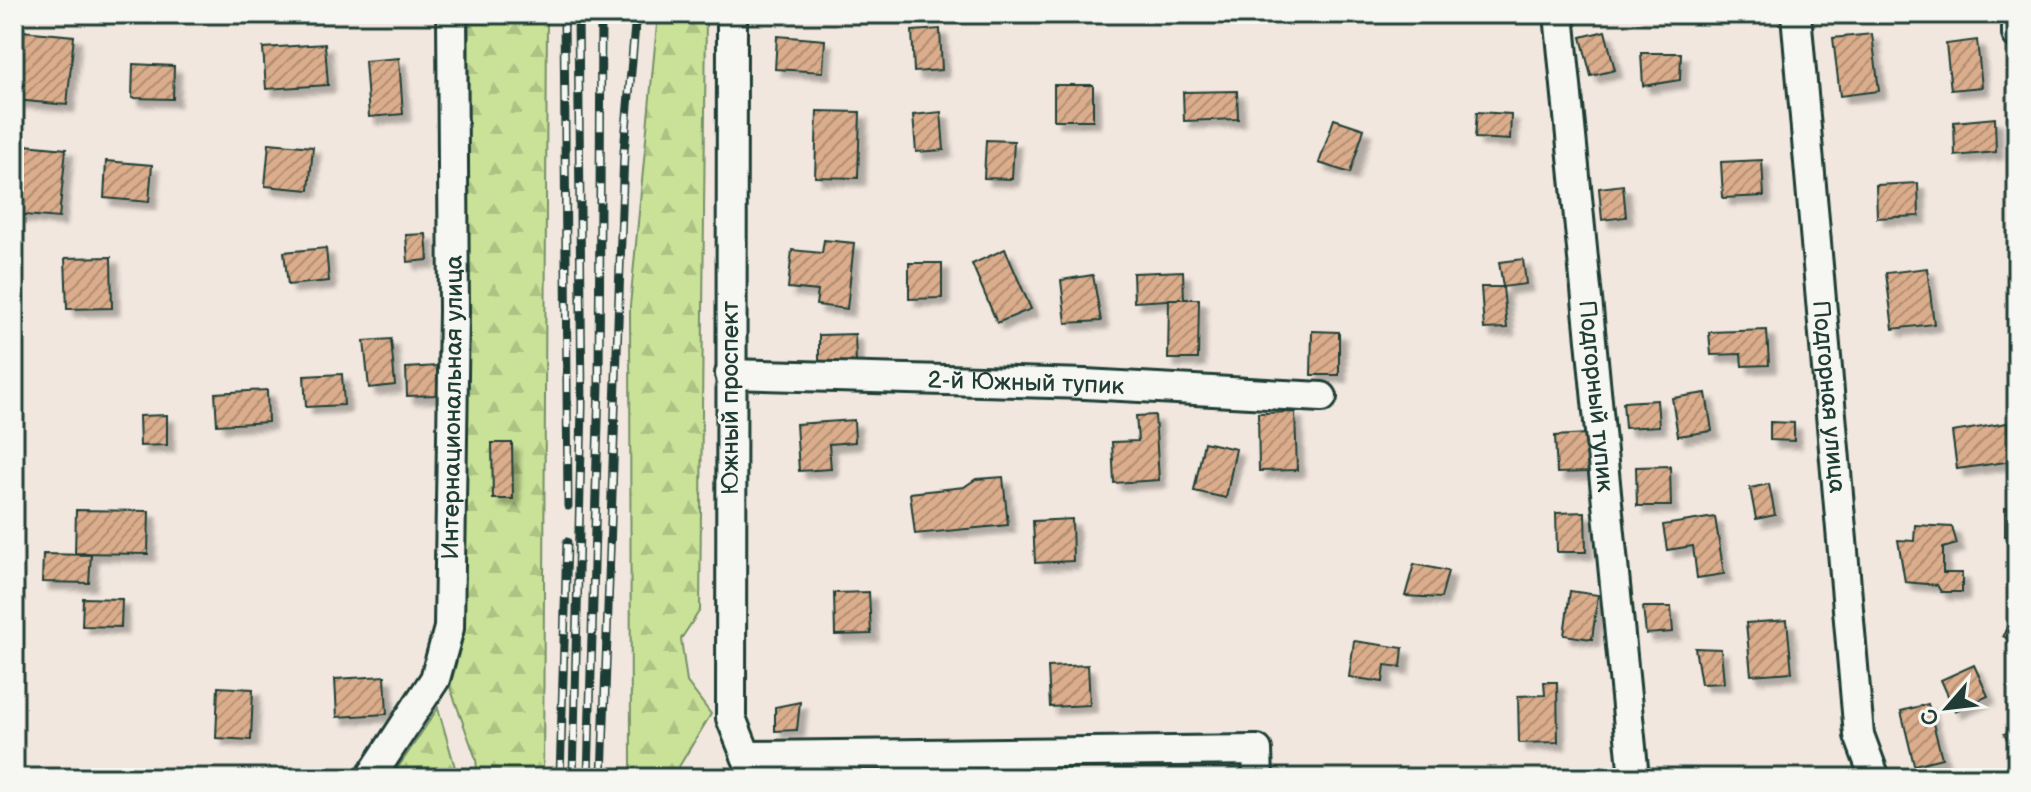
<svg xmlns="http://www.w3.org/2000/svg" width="2031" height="792" font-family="'Balsamiq Sans',sans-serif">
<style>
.forest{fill:url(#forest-firs);stroke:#749066;stroke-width:2}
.building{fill:url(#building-hatch);stroke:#1f3d34;stroke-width:2;filter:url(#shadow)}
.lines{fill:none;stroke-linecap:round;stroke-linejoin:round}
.minor-casing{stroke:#1f3d34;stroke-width:34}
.minor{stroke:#f6f6f2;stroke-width:28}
.rail-casing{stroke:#1f3d34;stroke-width:9}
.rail{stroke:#f6f6f2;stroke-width:6;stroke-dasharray:18;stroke-linecap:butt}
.labels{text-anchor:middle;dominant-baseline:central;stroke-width:7;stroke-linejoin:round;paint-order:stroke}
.street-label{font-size:24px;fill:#1f3d34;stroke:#f6f6f2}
</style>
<defs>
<pattern id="forest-firs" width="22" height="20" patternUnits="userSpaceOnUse" patternTransform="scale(2)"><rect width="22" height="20" fill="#cae298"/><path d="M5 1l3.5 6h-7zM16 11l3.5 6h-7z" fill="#adc384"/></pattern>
<pattern id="building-hatch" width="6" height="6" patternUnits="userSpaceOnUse" patternTransform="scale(2)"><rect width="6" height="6" fill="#dbad8c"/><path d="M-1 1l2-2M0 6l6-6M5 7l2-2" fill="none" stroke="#b18e73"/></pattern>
<filter id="shadow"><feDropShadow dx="7" dy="7" stdDeviation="2" flood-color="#0004"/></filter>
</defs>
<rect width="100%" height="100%" fill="#f1e7de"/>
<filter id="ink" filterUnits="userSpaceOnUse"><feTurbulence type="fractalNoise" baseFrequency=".0125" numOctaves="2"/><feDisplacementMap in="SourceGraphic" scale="16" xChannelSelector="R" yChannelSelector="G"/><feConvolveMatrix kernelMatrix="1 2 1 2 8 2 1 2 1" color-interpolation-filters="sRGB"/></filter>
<g filter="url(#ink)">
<g class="forest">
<polygon points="469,14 547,14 543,778 478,778 476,759 450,687 464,634"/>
<polygon points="658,14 706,14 700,610 681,639 687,682 711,714 672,778 635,778 631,775 630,306"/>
<polygon points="438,708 458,778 391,778"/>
</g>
<g class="building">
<polygon points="940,29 942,70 914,72 912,31"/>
<polygon points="23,31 74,36 67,105 16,100"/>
<polygon points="1605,31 1615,70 1591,76 1581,37"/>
<polygon points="1872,34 1879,91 1840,96 1833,38"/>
<polygon points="777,36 825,40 823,72 775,69"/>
<polygon points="1977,40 1982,87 1951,90 1946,44"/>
<polygon points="325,44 328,85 266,89 263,48"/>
<polygon points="1641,53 1681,53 1680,80 1643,86"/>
<polygon points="399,58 403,114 369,117 365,61"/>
<polygon points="133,64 174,66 173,99 132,98"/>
<rect x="1054" y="85" width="39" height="35"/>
<polygon points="1237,91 1238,119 1184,121 1183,92"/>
<polygon points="817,111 860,112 858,178 815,177"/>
<polygon points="941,112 944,150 916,152 913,115"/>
<polygon points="1477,112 1511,114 1510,140 1475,138"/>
<polygon points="1995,118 1996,152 1955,156 1954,122"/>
<polygon points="1334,119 1364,129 1350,173 1319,163"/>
<polygon points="986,140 1014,141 1012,179 984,178"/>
<polygon points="269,143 313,147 309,190 265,186"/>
<polygon points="14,144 66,149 59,218 14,214"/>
<polygon points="1762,160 1764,196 1723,198 1721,162"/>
<polygon points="106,161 152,165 149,202 104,198"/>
<polygon points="1918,183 1919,216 1877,218 1876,185"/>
<polygon points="1623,185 1626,217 1602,220 1599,188"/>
<polygon points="426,234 428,260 408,262 406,235"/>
<polygon points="824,240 854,243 847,309 816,305 818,291 788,288 792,250 822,253"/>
<polygon points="326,248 329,281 288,285 284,252"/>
<polygon points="1005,249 1031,309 997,323 972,264"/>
<polygon points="111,257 112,308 67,309 65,258"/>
<polygon points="1523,259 1526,284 1503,287 1499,262"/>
<polygon points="909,263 942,263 942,298 909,299"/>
<polygon points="1927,268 1934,324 1893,329 1886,273"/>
<polygon points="1183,271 1184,299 1134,302 1133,273"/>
<polygon points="1093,275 1101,321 1066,323 1061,280"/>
<polygon points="1481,287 1503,287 1507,328 1484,329"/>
<polygon points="1169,299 1199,299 1198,359 1168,359"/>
<polygon points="1767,330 1769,365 1742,366 1741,354 1711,355 1709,332"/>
<polygon points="1312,331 1339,332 1339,375 1311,375"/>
<polygon points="855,334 856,363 819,364 819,335"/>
<polygon points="391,339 395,385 369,388 364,341"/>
<polygon points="437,366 438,395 407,396 406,368"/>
<polygon points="342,374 344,405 306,407 304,376"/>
<polygon points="267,390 268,422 217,425 215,393"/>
<polygon points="1706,393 1712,431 1678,436 1672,398"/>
<polygon points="1657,400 1659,426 1625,428 1623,402"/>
<polygon points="1295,412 1297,470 1259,471 1258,413"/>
<polygon points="167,415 167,445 140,446 139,416"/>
<polygon points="1155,415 1159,480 1114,483 1112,442 1138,441 1136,416"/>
<polygon points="854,420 855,442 829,444 831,469 799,471 796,424"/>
<polygon points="1770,422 1794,423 1794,441 1770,440"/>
<polygon points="2007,423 2013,461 1957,469 1952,432"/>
<polygon points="1586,434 1588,472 1557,473 1555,436"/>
<polygon points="1204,442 1236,449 1226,498 1194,491"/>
<polygon points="492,443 512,443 513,499 493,499"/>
<polygon points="1670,466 1671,506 1637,506 1636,467"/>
<polygon points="1003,477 1008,525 915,534 910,493 964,487 976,479"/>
<polygon points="1769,484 1775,515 1756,519 1750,488"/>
<polygon points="2005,508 2017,508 2017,537 2005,536"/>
<polygon points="76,510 149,511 148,554 75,553"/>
<polygon points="1585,512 1586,552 1557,552 1556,513"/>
<polygon points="1715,517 1724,574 1697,578 1693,546 1667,550 1663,525"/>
<polygon points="1072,519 1073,561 1035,563 1033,521"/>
<polygon points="1915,525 1952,527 1957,544 1943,548 1943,573 1962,573 1962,592 1941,592 1937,585 1905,582 1898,540 1914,541"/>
<polygon points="43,554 91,555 89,583 42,582"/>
<polygon points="1414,564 1448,571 1441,598 1405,596"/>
<polygon points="1570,591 1598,595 1592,639 1564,635"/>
<polygon points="869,592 871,634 835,635 834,593"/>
<polygon points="83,598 122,599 121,627 82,626"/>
<polygon points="1643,607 1671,607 1673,632 1646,634"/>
<polygon points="2012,616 2017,618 2017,644 2003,636"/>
<polygon points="1787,620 1792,672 1751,675 1746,623"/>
<polygon points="1354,641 1403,648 1401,667 1385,665 1383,682 1349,677"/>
<polygon points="1695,648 1721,649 1724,683 1701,684"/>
<polygon points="1088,665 1090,705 1050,707 1048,667"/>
<polygon points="1974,665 1988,696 1955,711 1941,680"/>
<polygon points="385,676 387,714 337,717 335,679"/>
<polygon points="1544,682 1557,682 1558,742 1519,743 1518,696 1545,695"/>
<polygon points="218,687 253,689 251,740 216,738"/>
<polygon points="800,702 797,730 775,731 775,707"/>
<polygon points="1928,704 1942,758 1914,765 1901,711"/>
<polygon points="2017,726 2017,755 2004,734"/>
</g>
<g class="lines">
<g class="minor-casing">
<g id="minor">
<polyline points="732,14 731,718 755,778"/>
<path id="s1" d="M1559,14L1634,778"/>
<path id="s2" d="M1796,14L1859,735L1875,778"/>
<polyline points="2017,14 2017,34"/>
<path id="s3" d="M730,374L1085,384L1322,397"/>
<polyline points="746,756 1257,750 1258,778"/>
<path id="s4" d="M370,778L435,679L449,628L454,312L452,14"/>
</g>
</g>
<use href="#minor" class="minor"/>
<g class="rail-casing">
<g id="rail">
<polyline points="564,14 568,506"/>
<polyline points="560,778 567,542"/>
<polyline points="573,778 582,406 578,14"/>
<polyline points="588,778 599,385 601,14"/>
<polyline points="602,778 624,152 636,14"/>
</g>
</g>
<use href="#rail" class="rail"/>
</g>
</g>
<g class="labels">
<g class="street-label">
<text stroke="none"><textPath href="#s3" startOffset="296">2-й Южный тупик</textPath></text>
<text stroke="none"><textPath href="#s1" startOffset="384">Подгорный тупик</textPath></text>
<text stroke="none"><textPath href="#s2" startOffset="384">Подгорная улица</textPath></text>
<text transform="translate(730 398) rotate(-90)">Южный проспект</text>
<text stroke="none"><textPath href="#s4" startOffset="392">Интернациональная улица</textPath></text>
</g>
</g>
<rect width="2031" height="792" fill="none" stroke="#f6f6f2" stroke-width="48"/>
<rect x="24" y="24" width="1983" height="744" fill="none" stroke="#1f3d34" stroke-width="3" filter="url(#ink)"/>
<g transform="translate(1947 708) rotate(242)" stroke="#f6f6f2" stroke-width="6" paint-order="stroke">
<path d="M0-6L14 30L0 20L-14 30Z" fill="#1f3d34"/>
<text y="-12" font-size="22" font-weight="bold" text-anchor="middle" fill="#1f3d34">С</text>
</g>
</svg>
